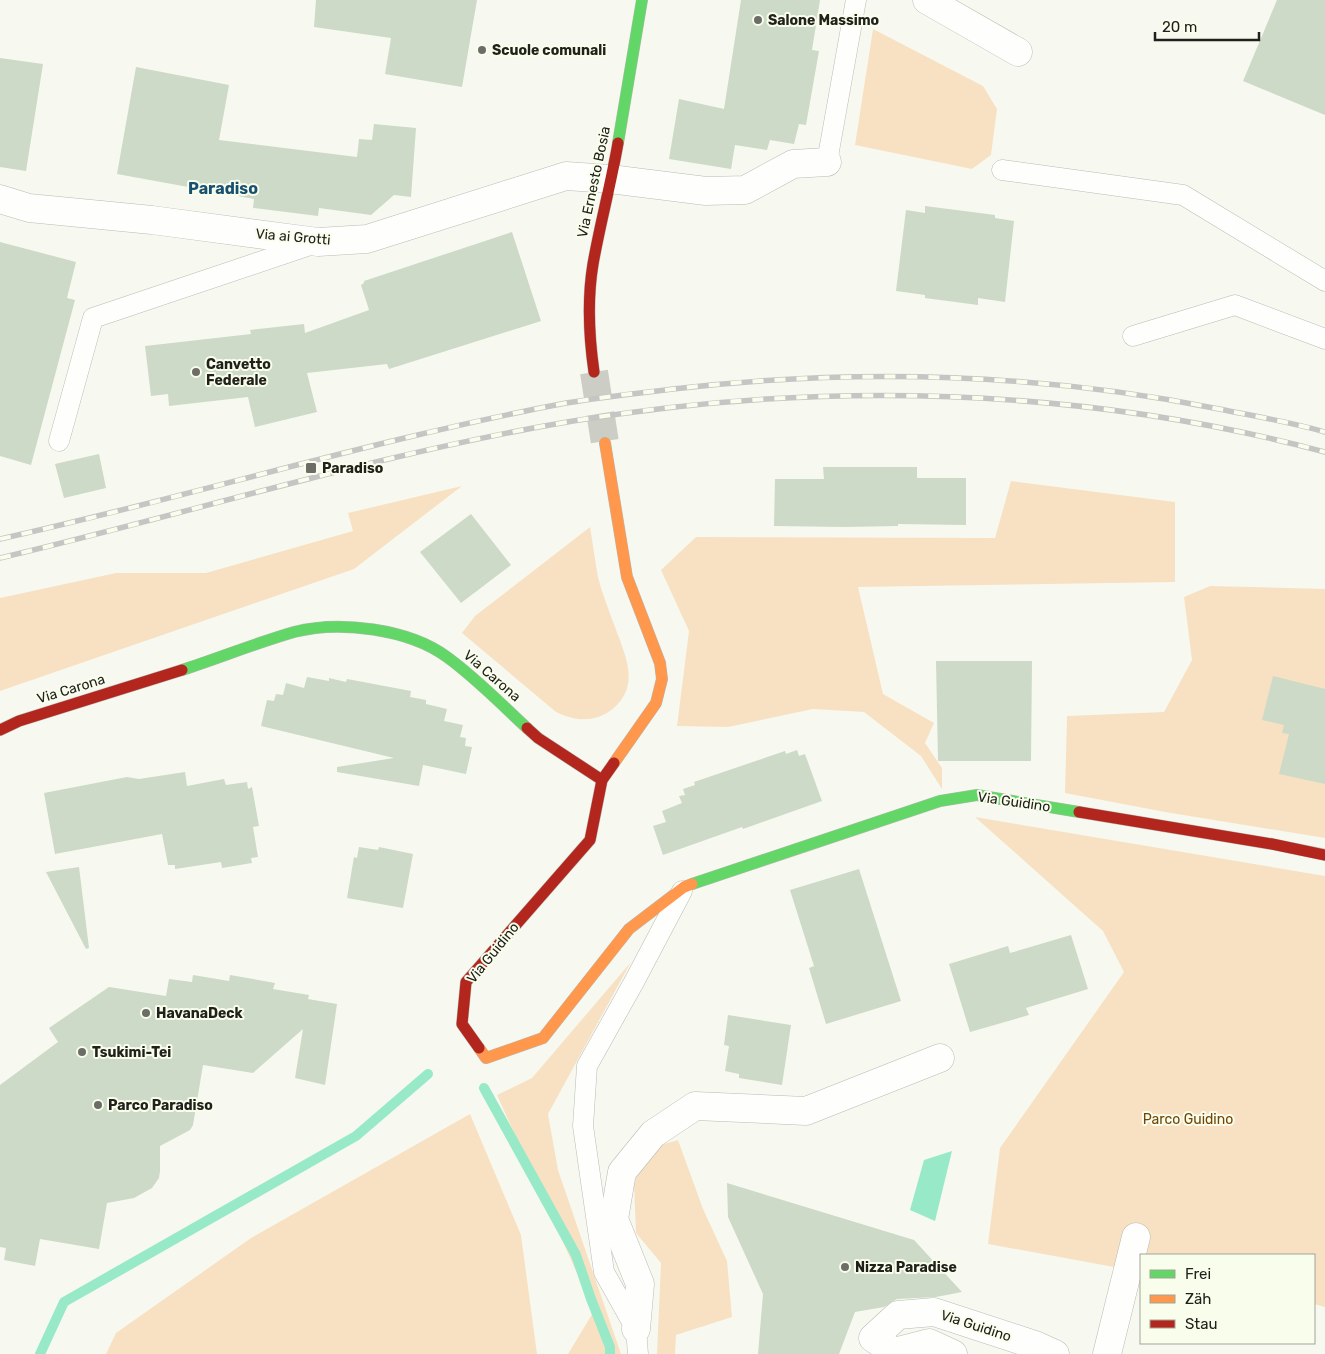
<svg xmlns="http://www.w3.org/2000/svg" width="1325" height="1354" font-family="Rubik,sans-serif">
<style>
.green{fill:#f8e1c3}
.water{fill:#98e9c7}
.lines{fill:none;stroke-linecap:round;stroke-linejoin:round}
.stream{stroke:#98e9c7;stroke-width:10}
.building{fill:#ccdac7}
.secondary-tunnel{stroke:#cccec5;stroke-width:28;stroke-dasharray:28 14;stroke-linecap:butt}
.lane-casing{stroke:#b9bbb4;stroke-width:21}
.street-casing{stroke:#b9bbb4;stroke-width:29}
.fast-casing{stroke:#b9bbb4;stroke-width:12}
.slow-casing{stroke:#b9bbb4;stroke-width:12}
.jam-casing{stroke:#b9bbb4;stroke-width:12}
.lane{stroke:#fefefd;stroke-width:20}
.street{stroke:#fefefd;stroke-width:28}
.fast{stroke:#63d668;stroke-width:11}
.slow{stroke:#ff974d;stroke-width:11}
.jam{stroke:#b3261e;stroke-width:11}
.rail-casing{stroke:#c5c5c3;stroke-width:5.5}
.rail{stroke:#f9fdec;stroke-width:4;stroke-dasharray:11;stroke-linecap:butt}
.poi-dot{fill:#6b6d66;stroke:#f9fdec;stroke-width:2}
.labels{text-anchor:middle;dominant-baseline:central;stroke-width:4;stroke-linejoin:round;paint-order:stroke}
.poi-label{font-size:14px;font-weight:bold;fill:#20211b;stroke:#f9fdec;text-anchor:start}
.street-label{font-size:14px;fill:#20211b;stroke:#f9fdec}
.park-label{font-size:14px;fill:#714504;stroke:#f9fdec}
.quarter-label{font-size:16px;font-weight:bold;fill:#175071;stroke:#f9fdec}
</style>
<rect width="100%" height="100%" fill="#f7f9f0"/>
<g class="green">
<polygon points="873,29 983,86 997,109 991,155 972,169 855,145"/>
<polygon points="1011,481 1175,502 1175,582 858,587 883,694 934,723 925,743 942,768 942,789 921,756 864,712 813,709 728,727 677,726 689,631 661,570 696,537 995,538"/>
<polygon points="462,486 354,569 0,691 0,598 116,573 206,573 353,531 348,513"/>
<path d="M590,527C593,544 595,561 598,577C603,596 611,616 618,635C629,664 639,692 607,713C590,723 572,720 556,712L462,633L475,616Z"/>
<polygon points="1210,586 1325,589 1325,838 1165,812 1065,793 1067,716 1164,712 1192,660 1184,597"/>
<polygon points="975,817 1325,876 1325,1307 1314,1304 1314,1255 1141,1255 1141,1272 988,1244 1000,1148 1124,972 1103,931"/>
<polygon points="631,962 548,1114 558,1170 621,1354 568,1354 594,1311 497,1095 532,1078"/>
<polygon points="470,1114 521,1235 537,1354 106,1354 116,1333 251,1238"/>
<polygon points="678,1140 703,1209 727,1261 732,1317 676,1335 675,1354 657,1354 661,1263 636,1233 634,1184 647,1149"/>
</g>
<polygon class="water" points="952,1151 935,1221 910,1210 924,1160"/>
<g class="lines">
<g class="stream">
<polyline points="484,1088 576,1255 591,1299 610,1347 610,1354"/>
<polyline points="40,1354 64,1302 356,1136 428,1074"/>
</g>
</g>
<g class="building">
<polygon points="316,0 477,0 462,87 385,74 391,38 314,27"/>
<polygon points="741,0 820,0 812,50 819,51 806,125 799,124 794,144 770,140 767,150 735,145 731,169 669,159 679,99 724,109"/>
<polygon points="1277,0 1325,0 1325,115 1243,81"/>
<polygon points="0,58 43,64 26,171 0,167"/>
<polygon points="136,67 229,85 219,140 357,157 359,139 372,140 374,124 416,128 411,197 394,195 371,215 319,208 318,216 253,208 254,199 117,174"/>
<polygon points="925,206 995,215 995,218 1014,221 1005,302 978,298 978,305 925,298 925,295 896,291 906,210 925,213"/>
<polygon points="512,232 541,321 389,369 387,364 307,373 317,412 255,427 248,397 169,406 168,394 151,396 145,346 251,334 250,330 304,324 305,333 369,310 361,285 364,283 364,281"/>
<polygon points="0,242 76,262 67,298 75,300 31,465 0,456"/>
<polygon points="99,454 106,488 64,498 55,464"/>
<polygon points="823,467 917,467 917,478 966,478 966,525 898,524 898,526 844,527 774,526 775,479 824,479"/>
<polygon points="471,514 511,565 461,603 420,552"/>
<polygon points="936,661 1032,661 1031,761 938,761"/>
<polygon points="1273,676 1325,689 1325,784 1279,774 1289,734 1282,733 1284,725 1262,720"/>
<polygon points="307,677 329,681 329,678 346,682 347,679 411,691 410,697 426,700 426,704 447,709 444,721 463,725 460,737 466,738 465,746 472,747 466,774 423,765 419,786 337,772 337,767 394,758 261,726 267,700 274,701 276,694 283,695 286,683 304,688"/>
<polygon points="797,750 799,756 805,754 822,801 743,829 742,827 663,855 653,826 666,822 662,811 682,803 679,796 685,795 683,789 695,785 694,782 785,751 786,754"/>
<polygon points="185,772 187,786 224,779 226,785 247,782 248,789 252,787 259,826 253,827 258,857 251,858 252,863 222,868 221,862 175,869 175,865 168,865 162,834 55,854 44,793 127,777 139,779"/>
<polygon points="359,847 378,850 379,847 413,854 403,908 347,898 354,857 357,858"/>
<polygon points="79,867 89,948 86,949 46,872"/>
<polygon points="859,869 901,1001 826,1024 809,968 814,966 790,890"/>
<polygon points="1071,935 1088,989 1026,1008 1029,1015 970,1032 949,964 1008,946 1010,953"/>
<polygon points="193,975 229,981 230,975 275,983 273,989 309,995 308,999 337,1004 325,1085 295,1078 303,1029 253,1073 203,1065 193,1125 190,1130 160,1146 160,1171 159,1178 152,1188 134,1198 107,1203 99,1249 40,1239 35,1266 4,1260 6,1248 0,1247 0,1085 58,1042 49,1028 109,987 166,996 169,979 192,982"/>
<polygon points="728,1015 791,1025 782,1085 739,1078 739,1074 725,1071 729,1046 724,1045"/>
<polygon points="727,1183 914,1240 962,1292 936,1297 897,1299 884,1307 855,1312 839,1354 758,1354 763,1294 728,1217"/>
</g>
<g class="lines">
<polyline class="secondary-tunnel" points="594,372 605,443"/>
<g class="lane-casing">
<g id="lane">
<polyline points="827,162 856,0"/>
<polyline points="1002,170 1183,195 1325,281"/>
<polyline points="1133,336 1235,305 1325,339"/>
<polyline points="59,441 93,318 313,244"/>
<polyline points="638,1354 636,1329 604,1272 583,1126 587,1066 634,982 682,891"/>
</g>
</g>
<g class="street-casing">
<g id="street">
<polyline points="927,0 1018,52"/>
<polyline points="0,199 29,208 152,220 318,242 367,239 566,176 610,179 706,191 745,190 793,164 827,162"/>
<polyline points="636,1329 640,1284 614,1219 622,1172 653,1134 695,1106 806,1111 940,1058"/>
<polyline points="953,1354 929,1343 894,1352 873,1338 898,1315 934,1312 1035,1345 1055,1354"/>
<polyline points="1107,1354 1136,1237"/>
</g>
</g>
<g class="fast-casing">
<g id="fast">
<polyline points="618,143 642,0"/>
<path d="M182,670C219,658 256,643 294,632C340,620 409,629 447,657C476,678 501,704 527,728"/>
<polyline points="692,884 940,801 977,795 1079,812"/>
</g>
</g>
<g class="slow-casing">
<g id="slow">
<polyline points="605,443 627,577 660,663 662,679 656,703 614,763"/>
<polyline points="479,1048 486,1058 543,1038 629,929 684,887 692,884"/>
</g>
</g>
<g class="jam-casing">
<g id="jam">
<path d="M594,372C589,337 587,300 593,264C600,224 611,184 618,143"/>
<polyline points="527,728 538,738 602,780"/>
<polyline points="0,730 19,721 182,670"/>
<polyline points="1079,812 1272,844 1325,855"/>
<polyline points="479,1048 462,1024 466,982 590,840 602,780 614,763"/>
</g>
</g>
<use href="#lane" class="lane"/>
<use href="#street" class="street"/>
<use href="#fast" class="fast"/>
<use href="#slow" class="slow"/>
<use href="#jam" class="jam"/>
<g class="rail-casing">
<g id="rail">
<path d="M0,539C189,497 375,439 566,403C602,397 638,393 673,389C856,368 1039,373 1219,409C1254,416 1290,422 1325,432"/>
<path d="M0,558C191,513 380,453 573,421C820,380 1082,387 1325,452"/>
</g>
</g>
<use href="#rail" class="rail"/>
</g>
<g class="poi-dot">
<circle cx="758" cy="20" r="5"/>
<circle cx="482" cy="50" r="5"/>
<circle cx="196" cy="372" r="5"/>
<rect x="305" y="462" width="12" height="12" rx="2.5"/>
<circle cx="146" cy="1013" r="5"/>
<circle cx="82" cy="1052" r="5"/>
<circle cx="98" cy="1105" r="5"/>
<circle cx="845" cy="1267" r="5"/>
</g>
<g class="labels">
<g class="poi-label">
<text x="768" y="20">Salone Massimo</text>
<text x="492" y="50">Scuole comunali</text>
<text x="206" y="364">Canvetto<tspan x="206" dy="16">Federale</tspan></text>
<text x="322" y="468">Paradiso</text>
<text x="156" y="1013">HavanaDeck</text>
<text x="92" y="1052">Tsukimi-Tei</text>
<text x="108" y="1105">Parco Paradiso</text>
<text x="855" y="1267">Nizza Paradise</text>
</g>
<g class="street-label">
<text transform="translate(594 182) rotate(-78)">Via Ernesto Bosia</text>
<text transform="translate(293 237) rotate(5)">Via ai Grotti</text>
<text transform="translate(492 676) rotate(41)">Via Carona</text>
<text transform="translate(71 689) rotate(-17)">Via Carona</text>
<text transform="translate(1014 802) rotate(8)">Via Guidino</text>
<text transform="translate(493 953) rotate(-51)">Via Guidino</text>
<text transform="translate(976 1326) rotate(18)">Via Guidino</text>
</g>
<g class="park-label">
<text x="1188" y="1119">Parco Guidino</text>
</g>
<g class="quarter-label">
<text x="223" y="188">Paradiso</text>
</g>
</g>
<rect x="1140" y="1254" width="175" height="90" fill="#f9fdec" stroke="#a2a598"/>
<rect x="1150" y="1270" width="25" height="8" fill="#63d668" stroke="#a2a598"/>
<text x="1185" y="1279" font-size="15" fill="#20211b">Frei</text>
<rect x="1150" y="1295" width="25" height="8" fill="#ff974d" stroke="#a2a598"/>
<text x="1185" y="1304" font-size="15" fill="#20211b">Zäh</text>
<rect x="1150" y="1320" width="25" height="8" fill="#b3261e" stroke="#a2a598"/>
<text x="1185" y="1329" font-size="15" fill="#20211b">Stau</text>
<path d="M1155 32v8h104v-8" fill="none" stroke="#20211b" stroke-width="2.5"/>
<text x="1162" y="32" font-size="15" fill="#20211b" stroke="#f9fdec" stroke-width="4" paint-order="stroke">20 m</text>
</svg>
